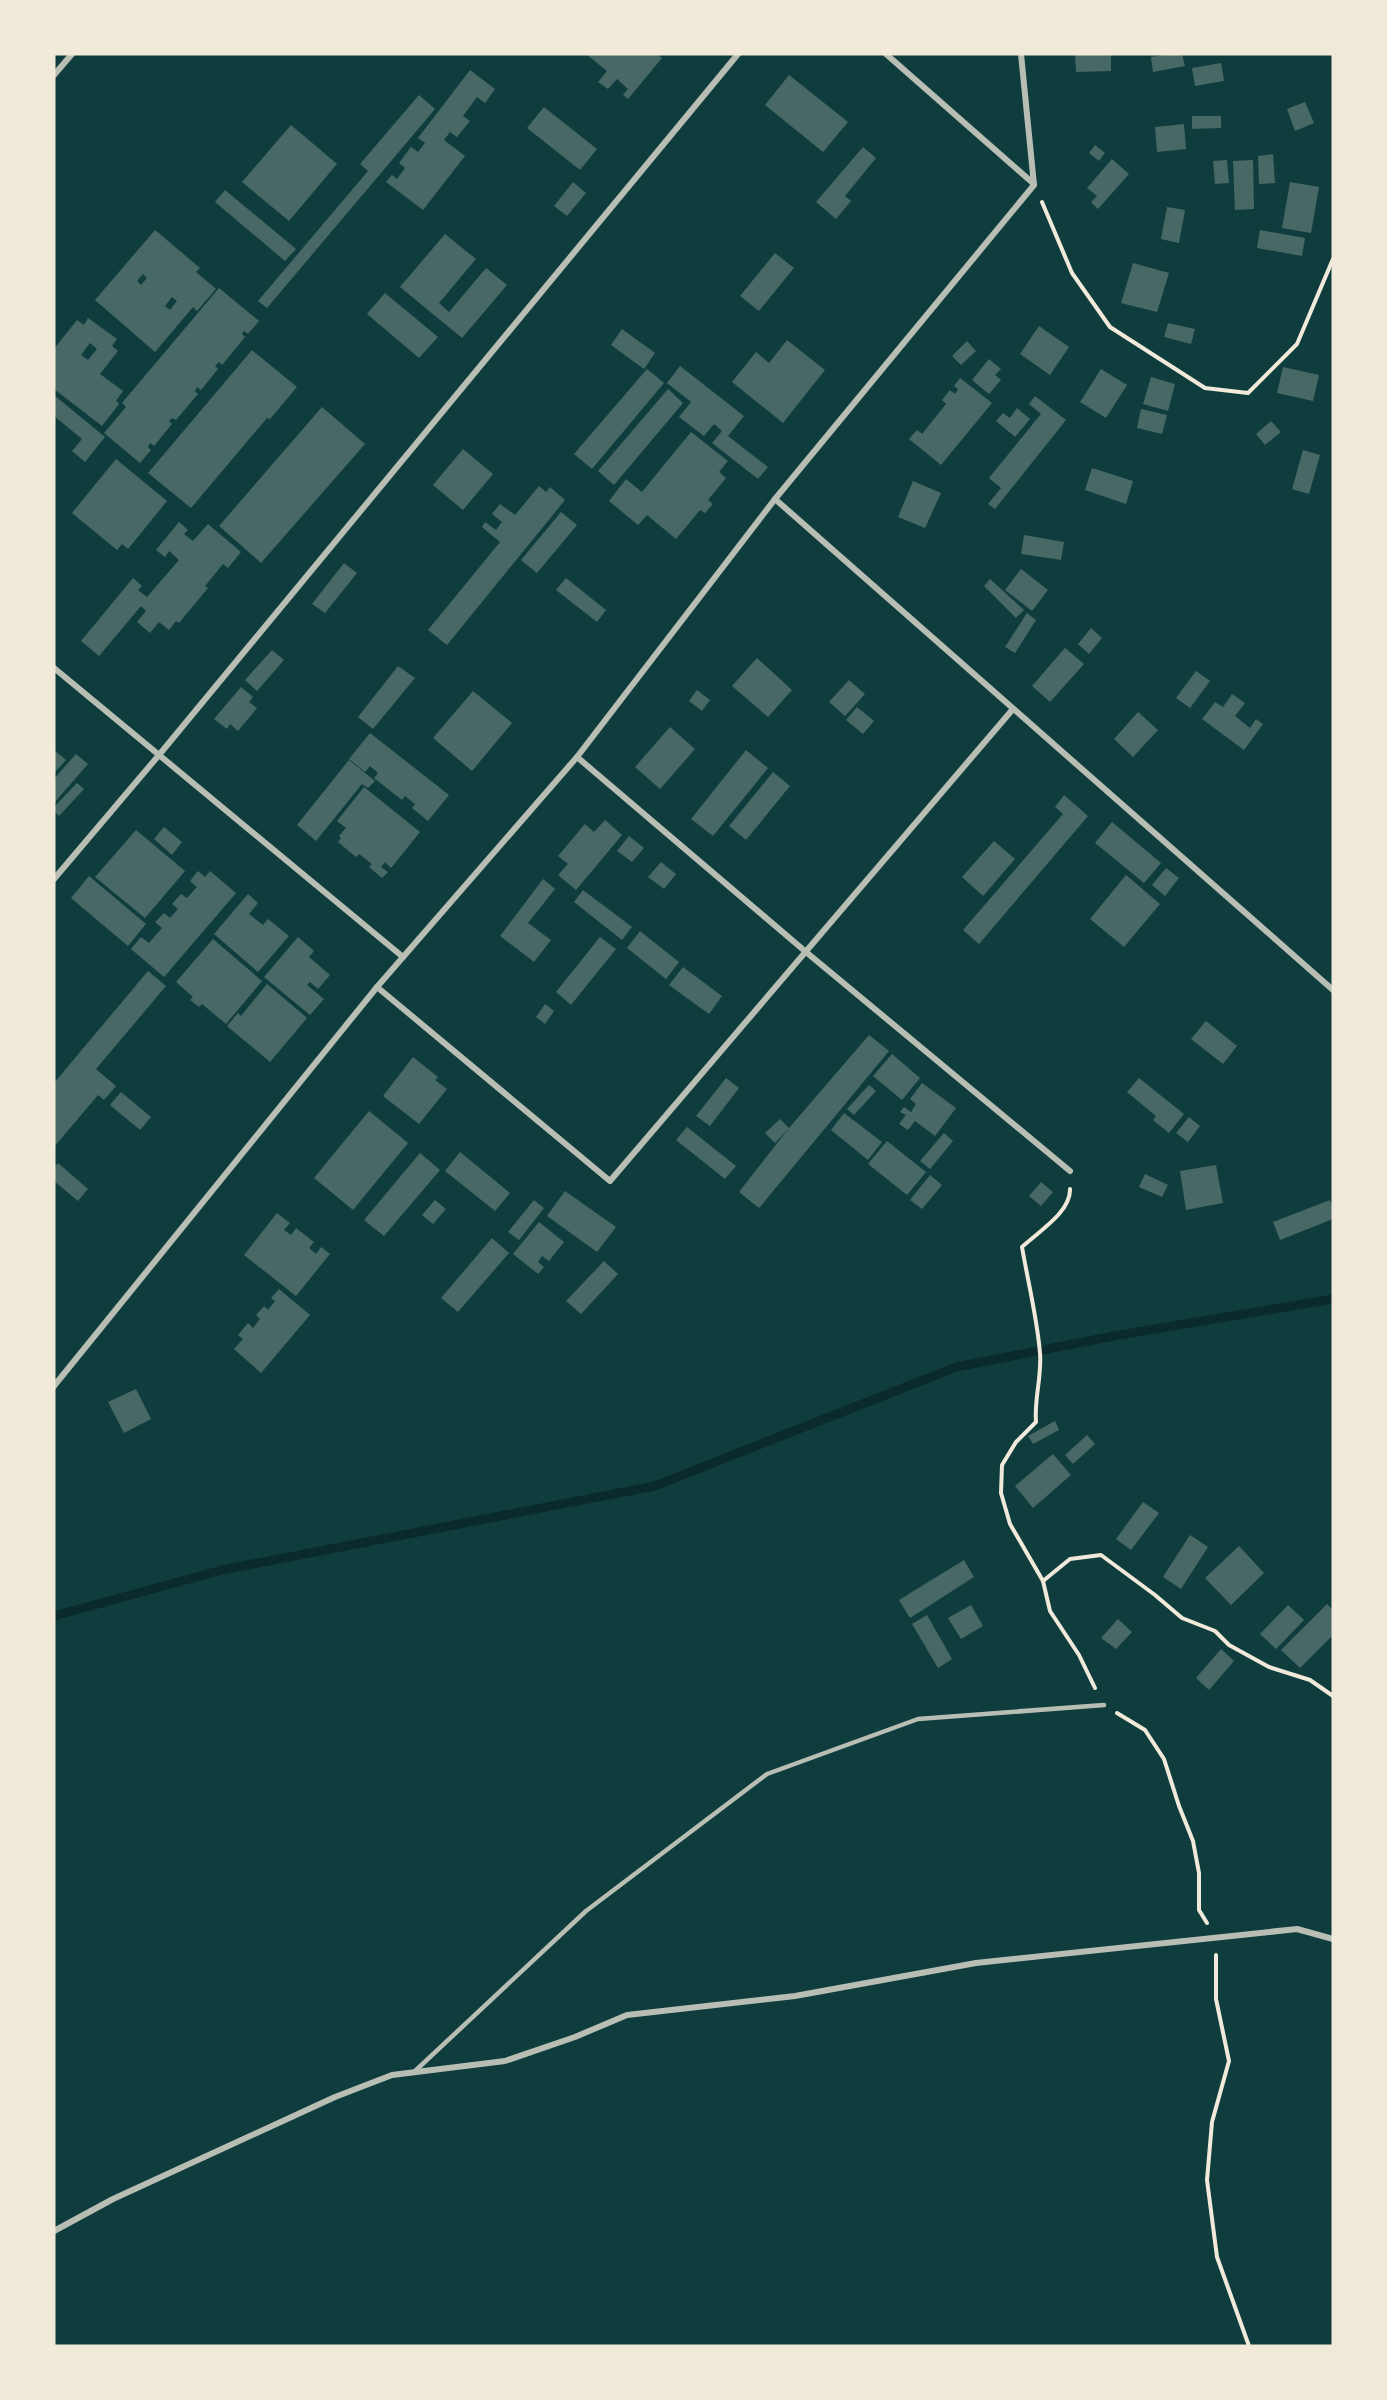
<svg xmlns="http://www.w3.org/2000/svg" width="1387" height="2400" font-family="Karla,sans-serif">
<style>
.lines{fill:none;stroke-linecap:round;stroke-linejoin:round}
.stream{stroke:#0a2a2b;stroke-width:9}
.building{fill:#486865;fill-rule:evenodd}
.path{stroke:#f1e9da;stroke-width:4}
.service{stroke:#b8beb3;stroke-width:4.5}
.minor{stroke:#b8beb3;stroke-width:6}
</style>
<rect width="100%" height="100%" fill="#0f3d3e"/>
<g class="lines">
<polyline class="stream" points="54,1616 222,1570 655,1486 956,1367 1114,1336 1333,1299"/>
</g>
<g class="building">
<polygon points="586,54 657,54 662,58 628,99 623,95 628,89 617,79 608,89 598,82 607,71"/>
<polygon points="1075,54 1111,54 1111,71 1076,72"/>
<polygon points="1168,54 1182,54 1185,66 1153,72 1151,57"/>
<polygon points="1221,63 1224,81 1195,86 1192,68"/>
<polygon points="470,70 495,89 485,103 477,97 463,116 470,121 457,137 450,132 444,140 465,156 423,210 386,182 392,175 397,179 405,168 399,163 411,147 418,152 425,143 418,138"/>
<polygon points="789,75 848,122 823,152 765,105"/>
<polygon points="419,95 435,109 267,308 258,301 368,171 360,164"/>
<polygon points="1305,102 1314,123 1295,131 1287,109"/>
<polygon points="544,107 597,149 580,170 527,128"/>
<polygon points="1192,116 1221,116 1221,128 1192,129"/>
<polygon points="1184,124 1186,149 1157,152 1155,127"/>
<polygon points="291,125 337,164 289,221 242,182"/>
<polygon points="1095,145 1105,153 1099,161 1089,153"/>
<polygon points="863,147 876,158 845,196 851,201 836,219 816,202"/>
<polygon points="1273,154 1275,183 1259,184 1258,156"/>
<polygon points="1112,159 1129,174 1098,209 1091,202 1097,196 1087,188"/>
<polygon points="1227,160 1229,183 1215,184 1213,161"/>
<polygon points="1253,160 1254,209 1235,210 1233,161"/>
<polygon points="573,182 586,193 567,216 554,206"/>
<polygon points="1290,182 1319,187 1311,233 1282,228"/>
<polygon points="225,190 296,249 285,261 215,202"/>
<polygon points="1167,207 1185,210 1179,243 1161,239"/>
<path d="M155,230L200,268L196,272L216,289L197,311L193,307L155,352L95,300ZM143,274L147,278L141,285L137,281ZM172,297L177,301L170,310L165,306Z"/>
<polygon points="1260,230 1305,238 1302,256 1257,248"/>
<polygon points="445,234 476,259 439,303 449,312 486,268 507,285 462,338 400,287"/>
<polygon points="775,253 794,268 759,311 740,296"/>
<polygon points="1133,263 1169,273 1157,312 1121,303"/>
<polygon points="219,288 259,321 248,334 244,331 242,334 245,337 222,365 219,362 215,366 218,369 201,390 197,387 195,391 198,394 176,420 172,418 169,421 172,424 154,446 150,443 148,447 151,450 140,463 104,433 126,407 122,403"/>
<polygon points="385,293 438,337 419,358 367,314"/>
<path d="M88,318L117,339L112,346L118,351L100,374L123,391L116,401L119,404L102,426L54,389V349L77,320L84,325ZM90,343L97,349L88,360L81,355Z"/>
<polygon points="1168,323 1195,329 1191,344 1164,337"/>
<polygon points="1039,326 1069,347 1050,375 1020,354"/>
<polygon points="622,329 655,353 644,369 611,345"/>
<polygon points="787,340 825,370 783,423 732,382 756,352 769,363"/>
<polygon points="967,341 976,351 961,365 952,356"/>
<polygon points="252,350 297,387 270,419 267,418 191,508 148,473"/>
<polygon points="989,359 1001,369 995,375 1001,380 989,394 972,380"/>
<polygon points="680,366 744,416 728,436 768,467 758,479 712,443 722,431 714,424 704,436 679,417 691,402 667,383"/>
<polygon points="1283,367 1319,375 1313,401 1277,393"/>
<polygon points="647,369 664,383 592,469 574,454"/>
<polygon points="1101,369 1127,385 1106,418 1080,402"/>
<polygon points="1151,377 1175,384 1168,411 1143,404"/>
<polygon points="960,378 992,403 941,465 909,439 917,430 922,434 946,404 942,400 950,390 955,394 958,389 954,386"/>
<polygon points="668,389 683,403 614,485 598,471"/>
<polygon points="54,395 105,437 85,462 72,451 82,439 54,416"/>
<polygon points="1035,396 1066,420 995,509 988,504 1001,488 989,478 1041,414 1029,404"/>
<polygon points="322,407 365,444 261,563 219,526"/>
<polygon points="1017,408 1030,419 1015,437 996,421 1003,413 1010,418"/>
<polygon points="1141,409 1167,415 1162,434 1137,428"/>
<polygon points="1271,421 1281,432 1265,445 1256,434"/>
<polygon points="691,432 728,461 719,472 726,478 708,500 713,504 705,513 700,510 676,539 647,515 638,525 609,501 626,479 642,492"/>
<polygon points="463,449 493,474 463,510 433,485"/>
<polygon points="1303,450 1320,455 1309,494 1292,489"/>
<polygon points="116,459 167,501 128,549 122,544 117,550 72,513"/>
<polygon points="1092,468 1133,481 1126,504 1085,490"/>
<polygon points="913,481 941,493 925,528 898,517"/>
<polygon points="539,486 546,492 550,487 565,500 447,645 428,630 500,542 482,527 485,522 496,530 502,522 492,514 500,504 515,515"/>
<polygon points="561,512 577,525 537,573 521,560"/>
<polygon points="179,522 188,530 184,534 193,541 208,524 241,552 228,568 223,564 205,586 208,588 179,623 176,621 169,630 159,622 150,633 137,622 146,611 141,606 99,656 81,641 133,578 142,586 138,590 147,597 179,560 169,551 165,557 156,550"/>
<polygon points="1024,535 1064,542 1061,560 1021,554"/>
<polygon points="344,563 357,573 325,613 312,604"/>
<polygon points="1021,569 1048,590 1032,611 1005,590"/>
<polygon points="566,578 606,610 597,622 556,590"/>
<polygon points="990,579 1024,610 1016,618 984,586"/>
<polygon points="1027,613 1036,620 1015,653 1005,647"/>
<polygon points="1091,628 1102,638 1089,654 1078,644"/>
<polygon points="1065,648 1084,664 1050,702 1032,686"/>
<polygon points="272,650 284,660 257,691 245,680"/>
<polygon points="757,658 792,690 768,717 732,686"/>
<polygon points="398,666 415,678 373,729 358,717"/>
<polygon points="1196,671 1210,681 1190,708 1176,698"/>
<polygon points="849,680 865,694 845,716 829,702"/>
<polygon points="241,687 253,697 249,702 257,708 238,731 230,724 227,729 214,719"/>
<polygon points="697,690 710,700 702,711 689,701"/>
<polygon points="473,691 512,723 472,771 433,738"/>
<polygon points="1232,694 1245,703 1235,716 1250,728 1256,719 1263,724 1244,750 1202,719 1215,702 1223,707"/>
<polygon points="857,707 874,721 863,734 846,720"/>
<polygon points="1138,712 1158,730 1133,757 1114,739"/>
<polygon points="670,727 695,749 660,789 635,767"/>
<polygon points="370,733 449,795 428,821 412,808 415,804 405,796 402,800 374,778 378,773 370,766 365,772 349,759"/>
<polygon points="54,750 66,760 54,773"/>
<polygon points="746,750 768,768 713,836 691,819"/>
<polygon points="76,754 88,764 54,803 54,779"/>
<polygon points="349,760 375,781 368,788 362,784 316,841 297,825"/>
<polygon points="773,772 790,786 746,840 729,826"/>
<polygon points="77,783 84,789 59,816 54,811 54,807"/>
<polygon points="364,787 420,832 391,868 385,862 381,867 388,872 382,878 369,867 372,864 359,854 356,857 338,842 341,838 339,836 346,828 337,821"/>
<polygon points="1064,795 1088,816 979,944 963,930 1063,814 1055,807"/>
<polygon points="605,820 622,835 576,890 558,875 568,864 558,856 585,824 594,832"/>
<polygon points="1112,822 1161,863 1144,883 1095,843"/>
<polygon points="164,827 182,842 172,855 154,839"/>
<polygon points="136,830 185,871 145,918 95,877"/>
<polygon points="629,836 644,848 632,862 617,851"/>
<polygon points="994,841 1015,859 983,896 962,877"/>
<polygon points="661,862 676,874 664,889 648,877"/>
<polygon points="1166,868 1179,878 1165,896 1152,885"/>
<polygon points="198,871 205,877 210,871 236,893 164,977 131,949 141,937 149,943 162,928 155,922 164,913 170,918 178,909 172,904 181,894 187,898 197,887 190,881"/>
<polygon points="1126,875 1160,904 1124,947 1090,919"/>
<polygon points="89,876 146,924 128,946 71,898"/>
<polygon points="543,879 555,889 528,923 551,940 534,962 500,936"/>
<polygon points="583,890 632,927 622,940 574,902"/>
<polygon points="248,894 258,903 249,914 263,925 268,919 289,936 258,972 214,934"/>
<polygon points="640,931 679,962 666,979 627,948"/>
<polygon points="298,937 314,951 309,957 330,975 318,989 310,982 307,985 324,999 310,1015 264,977"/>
<polygon points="600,937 616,949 571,1005 556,992"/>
<polygon points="213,939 262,981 226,1024 202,1004 199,1007 190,1000 193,997 176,982"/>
<polygon points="683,967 722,996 709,1014 669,985"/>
<polygon points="148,971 166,986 96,1069 116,1086 104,1100 98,1095 54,1147 54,1083"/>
<polygon points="267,984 307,1018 270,1062 227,1026 238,1013 241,1016"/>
<polygon points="545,1004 554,1011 545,1024 536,1017"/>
<polygon points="1206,1021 1237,1046 1223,1064 1191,1039"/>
<polygon points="869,1035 889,1051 759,1208 739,1192 789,1128 775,1143 765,1133 780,1119 789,1128"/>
<polygon points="892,1054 920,1078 902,1100 873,1076"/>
<polygon points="413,1057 438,1077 435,1080 447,1089 419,1124 383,1096"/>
<polygon points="726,1078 739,1088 710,1126 696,1116"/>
<polygon points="1139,1078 1184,1114 1169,1133 1153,1120 1156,1116 1127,1092"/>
<polygon points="922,1083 956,1108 935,1136 915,1121 908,1130 899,1124 906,1115 900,1112 904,1107 911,1112 916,1104 910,1099"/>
<polygon points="869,1085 876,1091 854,1115 847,1109"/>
<polygon points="121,1092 151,1117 140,1130 110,1105"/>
<polygon points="369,1111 408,1143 353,1210 314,1178"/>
<polygon points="844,1113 882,1142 868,1160 831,1130"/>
<polygon points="1189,1117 1200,1126 1188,1142 1176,1133"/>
<polygon points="687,1127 736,1166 725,1179 676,1140"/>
<polygon points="944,1133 953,1141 930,1169 920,1161"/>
<polygon points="887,1141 926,1172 907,1195 868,1164"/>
<polygon points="460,1152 510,1193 495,1211 445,1171"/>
<polygon points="420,1153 440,1170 384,1236 364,1220"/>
<polygon points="58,1163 88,1189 78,1201 54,1181 54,1168"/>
<polygon points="1216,1165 1223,1203 1186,1210 1180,1171"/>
<polygon points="1145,1174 1168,1185 1162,1197 1139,1187"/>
<polygon points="930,1175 942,1185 922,1209 910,1200"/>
<polygon points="1041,1182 1053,1192 1041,1206 1029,1196"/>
<polygon points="565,1191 616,1227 597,1252 547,1216"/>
<polygon points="435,1200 446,1209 433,1224 422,1215"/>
<polygon points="534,1200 544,1208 519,1240 508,1232"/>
<polygon points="1330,1200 1333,1209 1333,1219 1280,1240 1273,1222"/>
<polygon points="277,1213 290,1223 284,1230 291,1235 296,1228 314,1242 309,1248 316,1254 321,1247 330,1254 296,1296 244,1255"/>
<polygon points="539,1222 564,1242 549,1261 542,1256 538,1262 544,1267 538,1274 513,1254"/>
<polygon points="492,1238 509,1253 458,1312 441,1298"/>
<polygon points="604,1261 618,1274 581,1314 566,1301"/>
<polygon points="279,1289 310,1315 261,1373 234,1349 243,1339 238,1335 248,1323 253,1328 260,1319 256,1315 264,1306 268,1310 275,1301 271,1298"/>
<polygon points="136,1389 151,1419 124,1433 108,1402"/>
<polygon points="1055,1421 1059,1430 1033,1444 1028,1436"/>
<polygon points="1087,1435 1095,1444 1073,1464 1065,1455"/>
<polygon points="1053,1454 1071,1475 1033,1508 1015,1486"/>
<polygon points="1143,1502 1159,1513 1131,1550 1116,1539"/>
<polygon points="1190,1535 1208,1547 1181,1589 1163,1577"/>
<polygon points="1239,1546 1264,1573 1231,1605 1205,1578"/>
<polygon points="964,1560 974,1577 910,1618 899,1600"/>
<polygon points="1327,1604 1333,1610 1333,1635 1300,1668 1281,1650"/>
<polygon points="971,1605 983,1626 961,1639 948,1618"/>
<polygon points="1288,1605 1304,1620 1276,1649 1260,1634"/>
<polygon points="927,1615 952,1659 938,1668 912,1624"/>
<polygon points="1118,1619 1132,1632 1116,1649 1101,1638"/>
<polygon points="1221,1649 1234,1661 1209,1690 1196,1678"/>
</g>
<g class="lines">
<g class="path">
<polyline points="1042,202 1072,273 1110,327 1205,388 1248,393 1297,344 1333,259"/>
<path d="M1070,1189C1071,1212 1038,1232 1022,1247C1028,1282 1037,1317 1040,1353C1042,1376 1034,1399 1036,1422L1016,1442L1002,1465L1001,1493L1010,1524L1043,1581L1050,1611L1079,1655L1095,1688"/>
<polyline points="1043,1581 1070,1559 1101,1555 1155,1595 1182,1618 1215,1631 1229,1645 1269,1667 1310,1680 1333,1696"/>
<polyline points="1117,1713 1145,1730 1164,1759 1179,1806 1193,1841 1199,1873 1199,1910 1207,1923"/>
<polyline points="1216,1955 1216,1999 1229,2061 1212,2122 1207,2180 1217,2257 1249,2346"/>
</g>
<polyline class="service" points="414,2072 586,1911 767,1774 918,1719 1104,1705"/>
<g class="minor">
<polyline points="886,54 1034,184"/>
<polyline points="54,75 72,54"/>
<polyline points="775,499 1333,990"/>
<polyline points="54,668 403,957"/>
<polyline points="577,757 806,952 1070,1171"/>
<polyline points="54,879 159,755 738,54"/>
<polyline points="377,987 610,1181 1013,709"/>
<polyline points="54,1386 377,987 577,757 775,499 1034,185 1021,54"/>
<polyline points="54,2231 113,2199 335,2097 392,2075 505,2061 575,2037 627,2015 795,1996 976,1963 1297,1929 1333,1939"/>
</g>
</g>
<rect width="1387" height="2400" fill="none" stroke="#f1e9da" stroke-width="111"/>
</svg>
